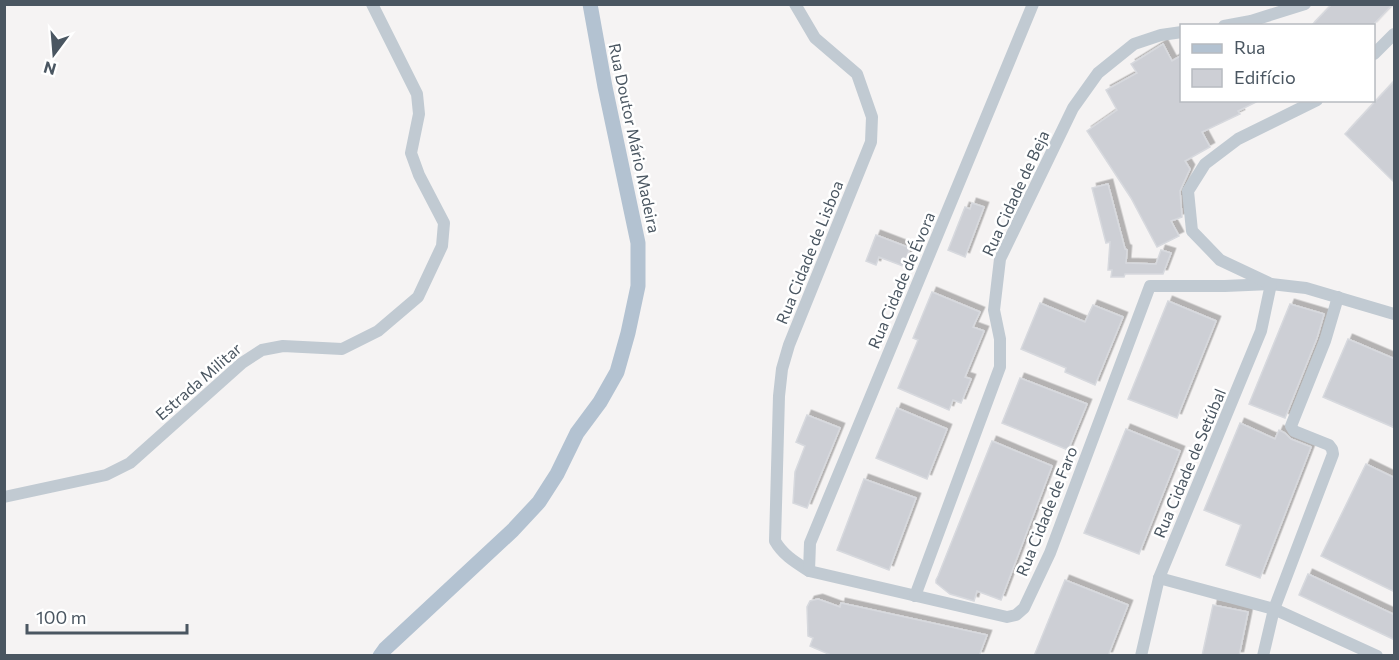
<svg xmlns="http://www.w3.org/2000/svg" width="1399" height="660" font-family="Commissioner,sans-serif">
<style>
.building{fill:#cdcfd5;stroke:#d7d9de;stroke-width:1.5;filter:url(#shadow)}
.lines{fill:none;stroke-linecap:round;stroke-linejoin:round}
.minor{stroke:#c1cad2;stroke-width:12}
.major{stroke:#b3c2d1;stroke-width:15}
.labels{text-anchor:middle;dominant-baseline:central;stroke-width:5;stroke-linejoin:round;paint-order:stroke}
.street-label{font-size:16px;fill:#4a5661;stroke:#fff}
</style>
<defs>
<filter id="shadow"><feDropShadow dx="4.5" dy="-4.5" stdDeviation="0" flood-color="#0004"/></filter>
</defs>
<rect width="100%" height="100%" fill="#f5f3f3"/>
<g class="building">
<polygon points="1332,4 1393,4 1372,26 1311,26"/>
<polygon points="1163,44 1172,61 1182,55 1182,100 1260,100 1238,111 1240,114 1202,132 1210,147 1185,161 1190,169 1180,191 1182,217 1171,221 1179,236 1157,247 1131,198 1087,131 1117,110 1106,90 1137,73 1131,64"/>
<polygon points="1395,80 1395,183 1345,134"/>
<polygon points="1108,184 1125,249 1127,250 1126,263 1156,264 1161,250 1171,253 1163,274 1125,274 1124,277 1111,277 1112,270 1108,270 1110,242 1106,243 1092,188"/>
<polygon points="972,203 984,207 965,257 948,250 965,207 970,209"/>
<polygon points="876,235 910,248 903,266 879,257 876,265 866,261"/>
<polygon points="932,292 980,312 973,327 984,331 965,377 971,379 961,403 953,400 949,410 898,388 918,340 913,338"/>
<polygon points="1168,301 1216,321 1177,418 1128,399"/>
<polygon points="1040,303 1085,322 1093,305 1123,317 1095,385 1065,372 1066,368 1021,349"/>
<polygon points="1290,304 1324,314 1317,338 1285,418 1249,404"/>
<polygon points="1348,339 1395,359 1395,428 1323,397"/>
<polygon points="1020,378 1087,404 1068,450 1002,423"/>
<polygon points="897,408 947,429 927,479 876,458"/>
<polygon points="807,415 840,428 807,508 793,503 795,472 805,446 796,442"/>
<polygon points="1240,423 1275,439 1279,430 1285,433 1291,439 1311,447 1260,578 1226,565 1241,525 1204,510"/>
<polygon points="1126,429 1180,451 1139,554 1084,533"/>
<polygon points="992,441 1052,466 1001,600 977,591 974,601 950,594 936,583 936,580 938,576"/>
<polygon points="1366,464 1395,478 1395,592 1321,556"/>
<polygon points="864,479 916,498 889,570 837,550"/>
<polygon points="1308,574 1395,615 1395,640 1299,595"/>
<polygon points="1065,580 1128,605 1108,656 1034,656"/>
<polygon points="818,599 840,607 841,603 987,635 979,656 833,656 810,646 813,638 808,636 807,607 810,601"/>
<polygon points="1213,605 1248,612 1239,656 1202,656"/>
</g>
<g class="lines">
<g class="minor">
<path d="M795,4L815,38L857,74L872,117L871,142L789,345L782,369L779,396L775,541C783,555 795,562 809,571L1007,617L1016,615L1024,608L1050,553L1150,286H1225L1271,284"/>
<polyline points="1224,26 1251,21 1305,4"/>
<polyline points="1374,54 1394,34"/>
<polyline points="1317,100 1238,139 1205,164 1188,191 1192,231 1220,260 1271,284 1306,288 1394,314"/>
<polyline points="4,497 106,475 130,463 242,363 262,350 283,346 342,349 378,331 418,297 442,246 444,223 419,175 411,153 419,114 417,94 372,4"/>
<polyline points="809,571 810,543 1033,4"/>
<polyline points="1159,578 1274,609 1377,656"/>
<polyline points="915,596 1000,367 1000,339 994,310 1000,259 1073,108 1098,73 1134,44 1161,35 1182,32"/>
<polyline points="1141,656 1159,578 1261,331 1271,284"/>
<polyline points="1263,656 1274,609 1333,454 1332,449 1329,445 1294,431 1291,426 1325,341 1338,297"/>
</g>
<polyline class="major" points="380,656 385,649 513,530 539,502 557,474 577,433 600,402 617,372 628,333 638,286 638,243 605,87 590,4"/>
</g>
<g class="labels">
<g class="street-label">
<text transform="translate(635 138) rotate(78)">Rua Doutor Mário Madeira</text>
<text transform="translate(1015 193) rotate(-65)">Rua Cidade de Beja</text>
<text transform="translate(809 252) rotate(-68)">Rua Cidade de Lisboa</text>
<text transform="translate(901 280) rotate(-67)">Rua Cidade de Évora</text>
<text transform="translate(198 381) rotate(-41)">Estrada Militar</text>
<text transform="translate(1189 463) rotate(-67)">Rua Cidade de Setúbal</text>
<text transform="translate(1046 511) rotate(-68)">Rua Cidade de Faro</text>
</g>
</g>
<rect width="1399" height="660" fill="none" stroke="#4a5661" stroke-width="12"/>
<rect x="1180" y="24" width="195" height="78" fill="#ffffff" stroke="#b7bbc0" stroke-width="1.5"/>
<rect x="1192" y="44" width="30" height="9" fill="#b3c2d1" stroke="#b7bbc0" stroke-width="1.5"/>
<text x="1234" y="54" font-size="18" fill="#4a5661">Rua</text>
<rect x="1192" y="69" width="30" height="18" fill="#cdcfd5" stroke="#b7bbc0" stroke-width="1.5"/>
<text x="1234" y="84" font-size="18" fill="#4a5661">Edifício</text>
<g transform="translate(54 54) rotate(196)" stroke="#ffffff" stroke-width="4.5" paint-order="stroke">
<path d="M0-4.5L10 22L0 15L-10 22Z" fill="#4a5661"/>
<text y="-9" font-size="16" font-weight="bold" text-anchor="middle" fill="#4a5661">N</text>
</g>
<path d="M27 624v9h160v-9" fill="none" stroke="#4a5661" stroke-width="3"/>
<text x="36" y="624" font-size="18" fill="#4a5661" stroke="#ffffff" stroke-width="4.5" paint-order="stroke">100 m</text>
</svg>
